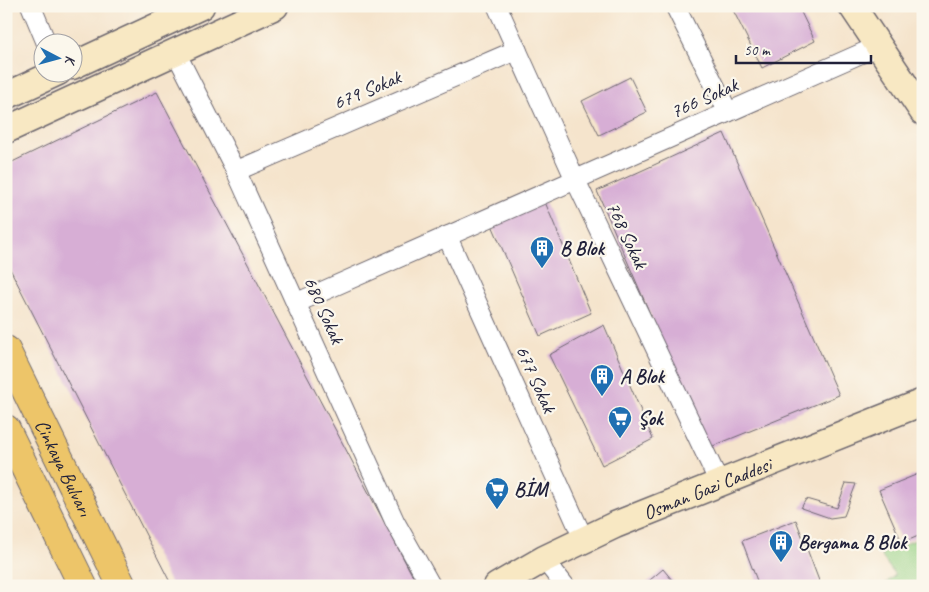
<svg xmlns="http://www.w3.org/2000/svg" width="929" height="592" font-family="Caveat,sans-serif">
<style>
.green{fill:#99d286;stroke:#5e7a60}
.building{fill:#d7aed5}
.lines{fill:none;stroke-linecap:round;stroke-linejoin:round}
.street-casing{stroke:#6c666e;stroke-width:21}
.secondary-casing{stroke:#6c666e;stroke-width:29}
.primary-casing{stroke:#6c666e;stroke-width:30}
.street{stroke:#fff;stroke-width:19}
.secondary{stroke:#f8e8c3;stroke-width:26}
.primary{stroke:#edc569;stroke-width:28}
.labels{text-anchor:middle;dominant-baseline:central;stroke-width:4.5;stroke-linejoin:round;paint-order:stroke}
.street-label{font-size:20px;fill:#22223b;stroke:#fbf7ec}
.poi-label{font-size:20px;font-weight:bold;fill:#22223b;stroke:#fbf7ec;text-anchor:start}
</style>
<rect width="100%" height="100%" fill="#fbf7ec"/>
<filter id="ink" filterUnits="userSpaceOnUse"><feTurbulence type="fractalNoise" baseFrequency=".02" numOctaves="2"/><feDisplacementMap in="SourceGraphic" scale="10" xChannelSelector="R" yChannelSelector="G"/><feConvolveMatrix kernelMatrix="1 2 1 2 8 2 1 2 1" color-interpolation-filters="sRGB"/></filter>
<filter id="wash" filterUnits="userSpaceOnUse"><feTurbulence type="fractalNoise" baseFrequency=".0096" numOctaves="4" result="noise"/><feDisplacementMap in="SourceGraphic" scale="20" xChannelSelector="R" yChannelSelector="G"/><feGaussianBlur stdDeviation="1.12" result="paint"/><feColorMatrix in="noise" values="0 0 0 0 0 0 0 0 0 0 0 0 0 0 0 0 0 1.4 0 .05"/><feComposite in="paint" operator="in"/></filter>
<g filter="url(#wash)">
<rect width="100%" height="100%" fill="#f5e4cc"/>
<polygon class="green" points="923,537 923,586 883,586 895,575 880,554"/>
<g id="blocks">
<g class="building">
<polygon points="731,6 798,6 815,41 762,68"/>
<polygon points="630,77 647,112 599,135 582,101"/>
<polygon points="157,92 418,586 172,586 6,261 6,165"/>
<polygon points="724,133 839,395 708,448 597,191"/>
<polygon points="545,202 591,313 540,336 492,225"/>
<polygon points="604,325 653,439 602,465 549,355"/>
<polygon points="923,472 923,534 902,543 879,490"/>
<polygon points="846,483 856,484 844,516 830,518 801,508 806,499 837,508"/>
<polygon points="796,520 821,586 759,586 742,541"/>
<polygon points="663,569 677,586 643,586"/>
</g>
</g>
</g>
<g filter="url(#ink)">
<use href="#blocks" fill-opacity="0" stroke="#6c666e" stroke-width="1"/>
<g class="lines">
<g class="street-casing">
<g id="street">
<polyline points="31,6 46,42"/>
<polyline points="497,6 575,179 719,482"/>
<polyline points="675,6 728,112"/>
<polyline points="176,53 236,171 395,522 431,586"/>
<polyline points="236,171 517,50"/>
<polyline points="447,236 584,540"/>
<polyline points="296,303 878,46"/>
<polyline points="544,559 565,586"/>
</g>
</g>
<g class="secondary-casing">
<g id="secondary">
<polyline points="852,6 923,112"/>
<polyline points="72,66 201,6"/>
<polyline points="6,96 58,72"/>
<polyline points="6,130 275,6"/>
<path id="s1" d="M497,586L544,559L615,525L923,402"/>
</g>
</g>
<g class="primary-casing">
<g id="primary">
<path id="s2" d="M6,350L122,586"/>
<polyline points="6,429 83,586"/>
</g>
</g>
<use href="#street" class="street"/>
<use href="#secondary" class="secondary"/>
<use href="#primary" class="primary"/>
</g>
</g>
<defs>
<g id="building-pin" transform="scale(1.25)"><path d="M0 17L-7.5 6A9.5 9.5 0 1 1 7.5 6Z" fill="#1f6fb2" stroke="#fbf7ec"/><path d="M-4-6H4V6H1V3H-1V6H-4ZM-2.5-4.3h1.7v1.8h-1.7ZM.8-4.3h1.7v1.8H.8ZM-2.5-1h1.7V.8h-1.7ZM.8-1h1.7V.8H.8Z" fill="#fff"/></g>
<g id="supermarket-pin" transform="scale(1.25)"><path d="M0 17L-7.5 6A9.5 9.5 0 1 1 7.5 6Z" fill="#1f6fb2" stroke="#fbf7ec"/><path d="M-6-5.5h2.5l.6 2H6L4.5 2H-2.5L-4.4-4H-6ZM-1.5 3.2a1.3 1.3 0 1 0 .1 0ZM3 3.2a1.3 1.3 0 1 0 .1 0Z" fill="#fff"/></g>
</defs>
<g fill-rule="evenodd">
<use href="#building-pin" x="542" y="248"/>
<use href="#building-pin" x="602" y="376"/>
<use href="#supermarket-pin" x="620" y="418"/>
<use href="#supermarket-pin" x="497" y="489"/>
<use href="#building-pin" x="781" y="542"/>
</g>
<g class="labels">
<g class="street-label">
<text transform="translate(367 90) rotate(-23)">679 Sokak</text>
<text transform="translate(704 98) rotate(-24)">766 Sokak</text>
<text transform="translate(627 235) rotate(65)">768 Sokak</text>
<text transform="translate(324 310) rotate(66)">680 Sokak</text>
<text transform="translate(536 379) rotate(66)">677 Sokak</text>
<text stroke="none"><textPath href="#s2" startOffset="131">Cinkaya Bulvarı</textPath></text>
<text stroke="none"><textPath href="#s1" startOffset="232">Osman Gazi Caddesi</textPath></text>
</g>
<g class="poi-label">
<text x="560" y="248">B Blok</text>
<text x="620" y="376">A Blok</text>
<text x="638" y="418">Şok</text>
<text x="514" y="489">BİM</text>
<text x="798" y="542">Bergama B Blok</text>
</g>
</g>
<rect width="929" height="592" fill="none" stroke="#fbf7ec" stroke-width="25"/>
<g transform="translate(58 58) rotate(96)"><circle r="24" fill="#fbf7ec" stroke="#a4a2a5"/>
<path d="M0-4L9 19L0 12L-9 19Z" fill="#1f6fb2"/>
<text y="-8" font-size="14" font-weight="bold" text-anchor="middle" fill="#22223b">K</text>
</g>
<path d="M736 55v8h135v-8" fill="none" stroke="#22223b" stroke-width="2.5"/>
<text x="744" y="55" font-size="15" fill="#22223b" stroke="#fbf7ec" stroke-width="4" paint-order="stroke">50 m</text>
</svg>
